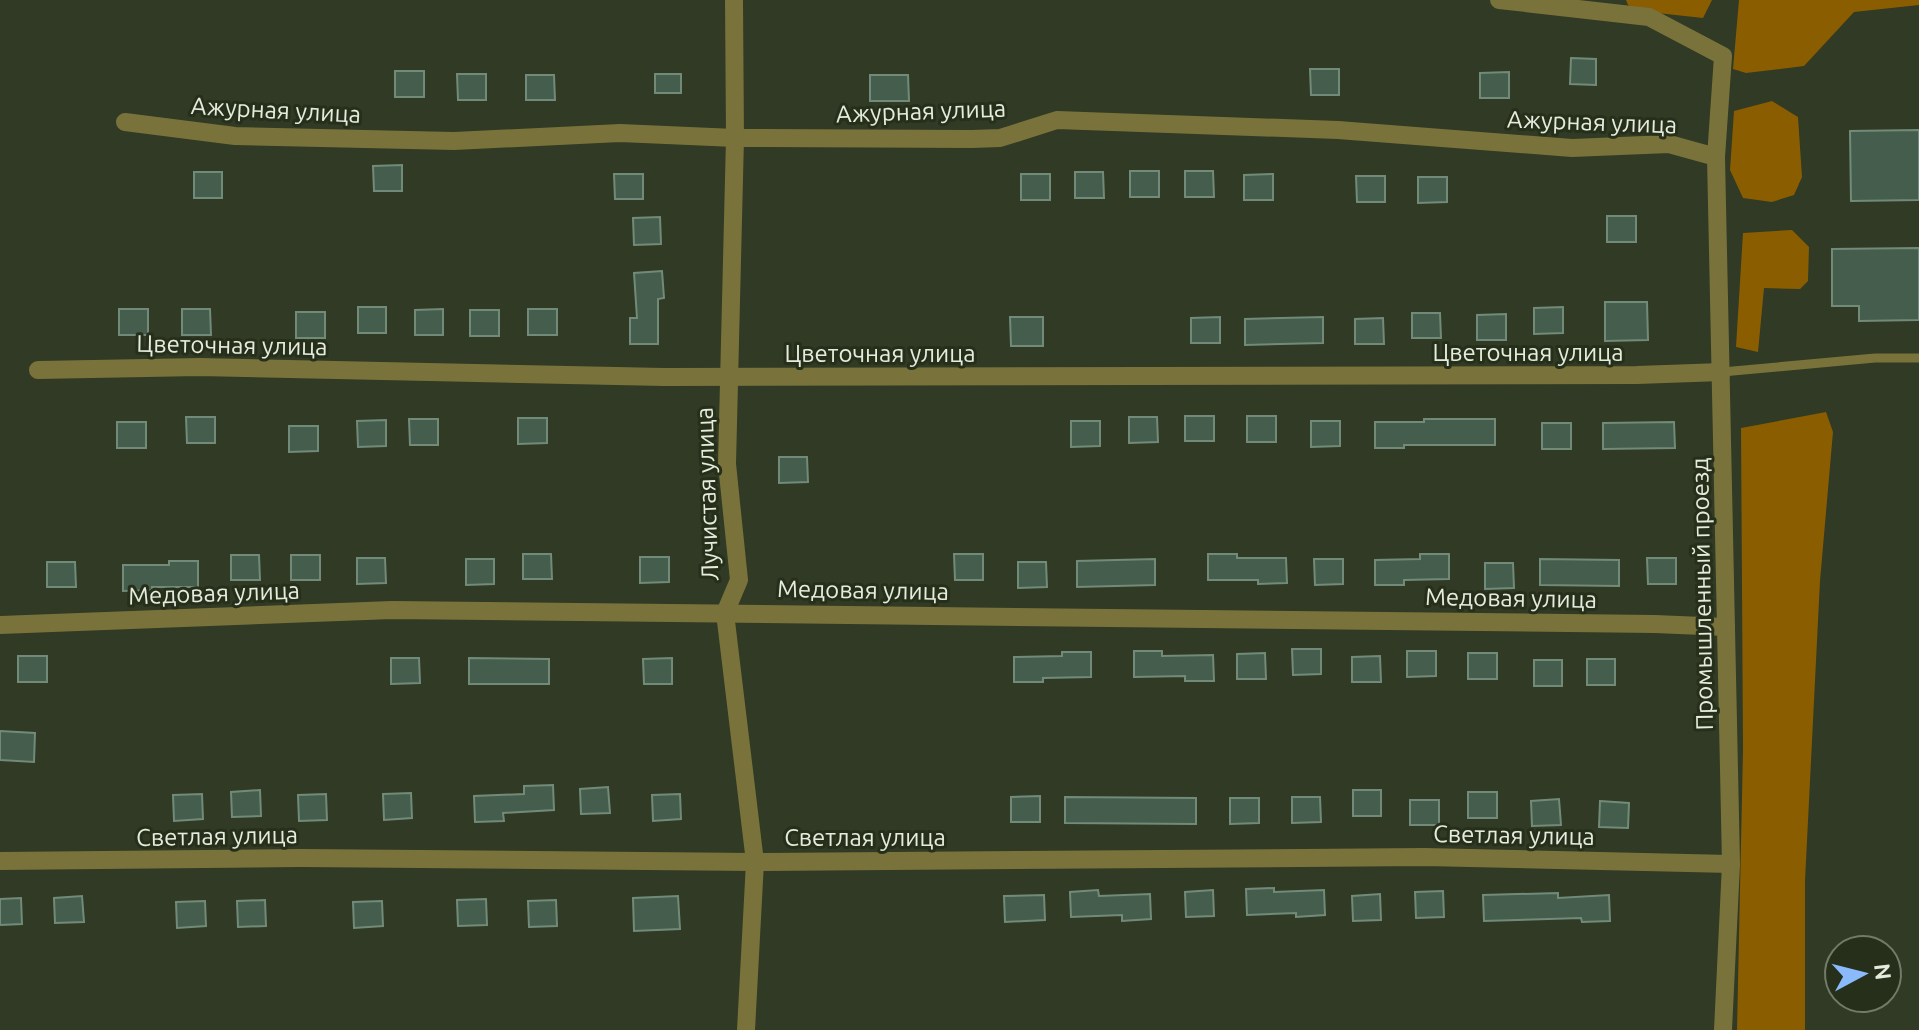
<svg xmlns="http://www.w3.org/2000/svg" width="1919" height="1030" font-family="Ubuntu,sans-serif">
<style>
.forest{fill:#8a5d00}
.building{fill:#455d4c;stroke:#728b79;stroke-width:2}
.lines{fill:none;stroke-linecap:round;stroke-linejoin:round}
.lane{stroke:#7a723b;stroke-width:9}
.street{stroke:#7a723b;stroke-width:18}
.labels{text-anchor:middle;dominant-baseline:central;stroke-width:6;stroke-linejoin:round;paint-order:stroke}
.street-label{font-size:24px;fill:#e5ebdd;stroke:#262f1a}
</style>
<rect width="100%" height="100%" fill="#303a24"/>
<g class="forest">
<polygon points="1626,0 1712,0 1703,18 1639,11 1628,5"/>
<polygon points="1739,0 1919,0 1919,5 1854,12 1804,66 1746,73 1733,69"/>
<polygon points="1772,101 1798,117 1802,177 1794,195 1772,202 1743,198 1730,170 1734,111"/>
<polygon points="1792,230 1809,247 1808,281 1800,289 1764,288 1758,352 1736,347 1743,233"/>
<polygon points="1826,412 1833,432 1820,581 1805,881 1805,1030 1737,1030 1743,750 1741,428"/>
</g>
<g class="building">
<polygon points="1571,58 1596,59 1596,85 1570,84"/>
<polygon points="1310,69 1339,69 1339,95 1311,95"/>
<rect x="395" y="71" width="29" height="26"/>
<polygon points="1509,72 1509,98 1480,98 1480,73"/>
<polygon points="457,74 486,74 486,100 458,100"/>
<rect x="655" y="74" width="26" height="19"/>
<polygon points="526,75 554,75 555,100 526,100"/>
<polygon points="870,75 908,75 909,101 870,101"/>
<polygon points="1919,130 1919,200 1851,201 1850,131"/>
<polygon points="402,165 402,191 374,191 373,166"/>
<rect x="1130" y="171" width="29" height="26"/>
<polygon points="1185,171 1213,171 1214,197 1185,197"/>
<rect x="194" y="172" width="28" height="26"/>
<polygon points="1075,172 1103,172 1104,198 1075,198"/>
<polygon points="614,174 643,174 643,199 615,199"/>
<rect x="1021" y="174" width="29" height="26"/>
<polygon points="1273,174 1273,200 1244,200 1244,175"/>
<polygon points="1356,176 1385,176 1385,202 1357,202"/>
<polygon points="1418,177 1447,177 1447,202 1418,203"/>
<rect x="1607" y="216" width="29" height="26"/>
<polygon points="660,217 661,244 634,245 633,218"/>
<polygon points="1919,248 1919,320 1859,321 1859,306 1832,306 1832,249"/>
<polygon points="662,271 664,298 658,299 658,344 630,344 630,318 637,318 634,273"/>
<polygon points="1605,302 1647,302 1648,340 1605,341"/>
<rect x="358" y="307" width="28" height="26"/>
<polygon points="1563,307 1563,333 1534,334 1534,308"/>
<rect x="119" y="309" width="29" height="26"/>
<polygon points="182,309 210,309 211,335 182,335"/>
<polygon points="443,309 443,335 415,335 415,310"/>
<rect x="528" y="309" width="29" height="26"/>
<rect x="470" y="310" width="29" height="26"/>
<rect x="296" y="312" width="29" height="26"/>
<polygon points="1412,313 1440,313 1441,338 1412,338"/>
<polygon points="1506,314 1506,340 1477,340 1477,315"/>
<polygon points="1010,317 1043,317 1043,346 1011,346"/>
<polygon points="1220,317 1220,343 1191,343 1191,318"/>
<polygon points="1323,317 1323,343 1245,345 1245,319"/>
<polygon points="1383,318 1384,344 1355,344 1355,319"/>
<rect x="1185" y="416" width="29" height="25"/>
<rect x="1247" y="416" width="29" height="26"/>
<polygon points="186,417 215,417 215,443 187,443"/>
<polygon points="1129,417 1157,417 1158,442 1129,443"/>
<polygon points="518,418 547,418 547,443 518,444"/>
<polygon points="409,419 438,419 438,445 410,445"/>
<polygon points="1424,419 1495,419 1495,445 1404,445 1404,448 1375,448 1375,422 1424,422"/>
<polygon points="386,420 386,446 358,447 357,421"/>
<polygon points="1071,421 1100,421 1100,446 1071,447"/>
<polygon points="1311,421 1340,421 1340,446 1311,447"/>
<rect x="117" y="422" width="29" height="26"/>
<polygon points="1674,422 1675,448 1603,449 1603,423"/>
<rect x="1542" y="423" width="29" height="26"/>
<polygon points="289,426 318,426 318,451 289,452"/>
<polygon points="779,457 807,457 808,482 779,483"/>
<polygon points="523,554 551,554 552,579 523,579"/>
<polygon points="954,554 983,554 983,580 955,580"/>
<polygon points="1208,554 1237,554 1237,558 1286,558 1287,583 1258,584 1258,580 1208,580"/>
<polygon points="1420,554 1449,554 1449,579 1404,580 1404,585 1375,585 1375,560 1420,559"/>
<polygon points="231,555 259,555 260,580 231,580"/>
<rect x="291" y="555" width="29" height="25"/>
<polygon points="640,557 669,557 669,582 640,583"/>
<polygon points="357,558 385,558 386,583 357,584"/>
<polygon points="1647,558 1676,558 1676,584 1648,584"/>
<polygon points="466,559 494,559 494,584 466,585"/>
<polygon points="1155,559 1155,585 1077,587 1077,561"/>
<polygon points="1314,559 1343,559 1343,584 1315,585"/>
<polygon points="1540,559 1619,560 1619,586 1540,585"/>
<polygon points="169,561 198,561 198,587 152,587 152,590 123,591 123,565 169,565"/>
<polygon points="47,562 75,562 76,587 47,587"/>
<polygon points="1018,562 1046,562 1047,587 1018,588"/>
<polygon points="1485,563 1513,563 1514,588 1485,589"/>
<polygon points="1292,649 1321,649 1321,674 1293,675"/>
<polygon points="1134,651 1162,651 1162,656 1213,655 1214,681 1185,681 1185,676 1134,677"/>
<polygon points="1407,651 1436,651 1436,676 1407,677"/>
<polygon points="1062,652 1091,652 1091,677 1043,678 1043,682 1014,682 1014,657 1062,656"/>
<polygon points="1265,653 1266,679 1237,679 1237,654"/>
<rect x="1468" y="653" width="29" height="26"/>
<rect x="18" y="656" width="29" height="26"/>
<polygon points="1380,656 1381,682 1352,682 1352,657"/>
<polygon points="391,658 419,658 420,683 391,684"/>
<polygon points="469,658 549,659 549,684 469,684"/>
<polygon points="672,658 672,684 644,684 643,659"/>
<rect x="1587" y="659" width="28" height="26"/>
<rect x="1534" y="660" width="28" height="26"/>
<polygon points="0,731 35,733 34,762 0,760"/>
<polygon points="553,785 554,810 503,813 504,821 475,822 474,796 524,794 524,786"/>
<polygon points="608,787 610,813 581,814 580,789"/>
<polygon points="260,790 261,816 232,817 231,792"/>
<rect x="1353" y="790" width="28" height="26"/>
<rect x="1468" y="792" width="29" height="26"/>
<polygon points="411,793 412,818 384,820 383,794"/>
<polygon points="202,794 203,819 174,821 173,795"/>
<polygon points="326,794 327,820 299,821 298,795"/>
<polygon points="680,794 681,819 653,821 652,795"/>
<polygon points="1040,796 1040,822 1011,822 1011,797"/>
<polygon points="1065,797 1196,798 1196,824 1065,823"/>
<polygon points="1292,797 1320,797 1321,822 1292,823"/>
<polygon points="1230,798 1259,798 1259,823 1230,824"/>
<polygon points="1559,799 1561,825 1532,826 1531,801"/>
<rect x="1410" y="800" width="29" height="25"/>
<polygon points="1600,801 1629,803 1628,828 1599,827"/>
<polygon points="1274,888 1274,892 1324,890 1325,915 1296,917 1296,913 1247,915 1246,889"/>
<polygon points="1098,890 1099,896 1150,894 1151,919 1122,921 1122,915 1071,917 1070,892"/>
<polygon points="1213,890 1214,916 1186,917 1185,892"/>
<polygon points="1443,891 1444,917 1416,918 1415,892"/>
<polygon points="1558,893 1558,898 1609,895 1610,921 1582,922 1581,918 1484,921 1483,895"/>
<polygon points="1380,894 1381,920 1353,921 1352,896"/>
<polygon points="1044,895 1045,920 1005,922 1004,896"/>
<polygon points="82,896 84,922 55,923 54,898"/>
<polygon points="678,896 680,929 634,931 633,898"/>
<polygon points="21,898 22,924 0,925 0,899"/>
<polygon points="486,899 487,925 458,926 457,900"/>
<polygon points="265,900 266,926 238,927 237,901"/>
<polygon points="556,900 557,926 529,927 528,901"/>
<polygon points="205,901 206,926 177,928 176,902"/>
<polygon points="382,901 383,926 354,928 353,902"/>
</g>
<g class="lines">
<polyline class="lane" points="1722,372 1875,358 1919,358"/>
<g class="street">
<polyline points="734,0 735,138 727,464 739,580 725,613 755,862 746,1030"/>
<polyline points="1499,0 1649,17 1723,56 1716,157 1731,864 1723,1030"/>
<polyline points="125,122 235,136 454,141 620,133 735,138 972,139 1000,138 1057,120 1338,130 1572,148 1669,144 1716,157"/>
<polyline points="38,370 200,367 664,377 1637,375 1722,372"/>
<polyline points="0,625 392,610 1655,624 1726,627"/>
<polyline points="0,861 301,858 755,862 1425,857 1731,864"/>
</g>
</g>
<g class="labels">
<g class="street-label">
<text transform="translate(276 110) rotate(3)">Ажурная улица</text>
<text transform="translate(921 111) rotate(-2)">Ажурная улица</text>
<text transform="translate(1592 122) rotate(2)">Ажурная улица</text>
<text transform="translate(232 345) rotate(1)">Цветочная улица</text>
<text x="1528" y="352">Цветочная улица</text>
<text x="880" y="353">Цветочная улица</text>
<text transform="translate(707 494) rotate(-92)">Лучистая улица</text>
<text transform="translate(863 590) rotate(1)">Медовая улица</text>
<text transform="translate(214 593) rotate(-2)">Медовая улица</text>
<text transform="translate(1702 594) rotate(-91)">Промышленный проезд</text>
<text transform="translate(1511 598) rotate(1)">Медовая улица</text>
<text transform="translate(1514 835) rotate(1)">Светлая улица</text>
<text transform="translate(217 836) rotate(-1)">Светлая улица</text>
<text x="865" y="837">Светлая улица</text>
</g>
</g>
<g transform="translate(1863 974) rotate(83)"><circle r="38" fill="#262f1a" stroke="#727a68" stroke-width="2"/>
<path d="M0-6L14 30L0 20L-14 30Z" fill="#8abafc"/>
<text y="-12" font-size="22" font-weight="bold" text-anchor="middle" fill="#e5ebdd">N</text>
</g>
</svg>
